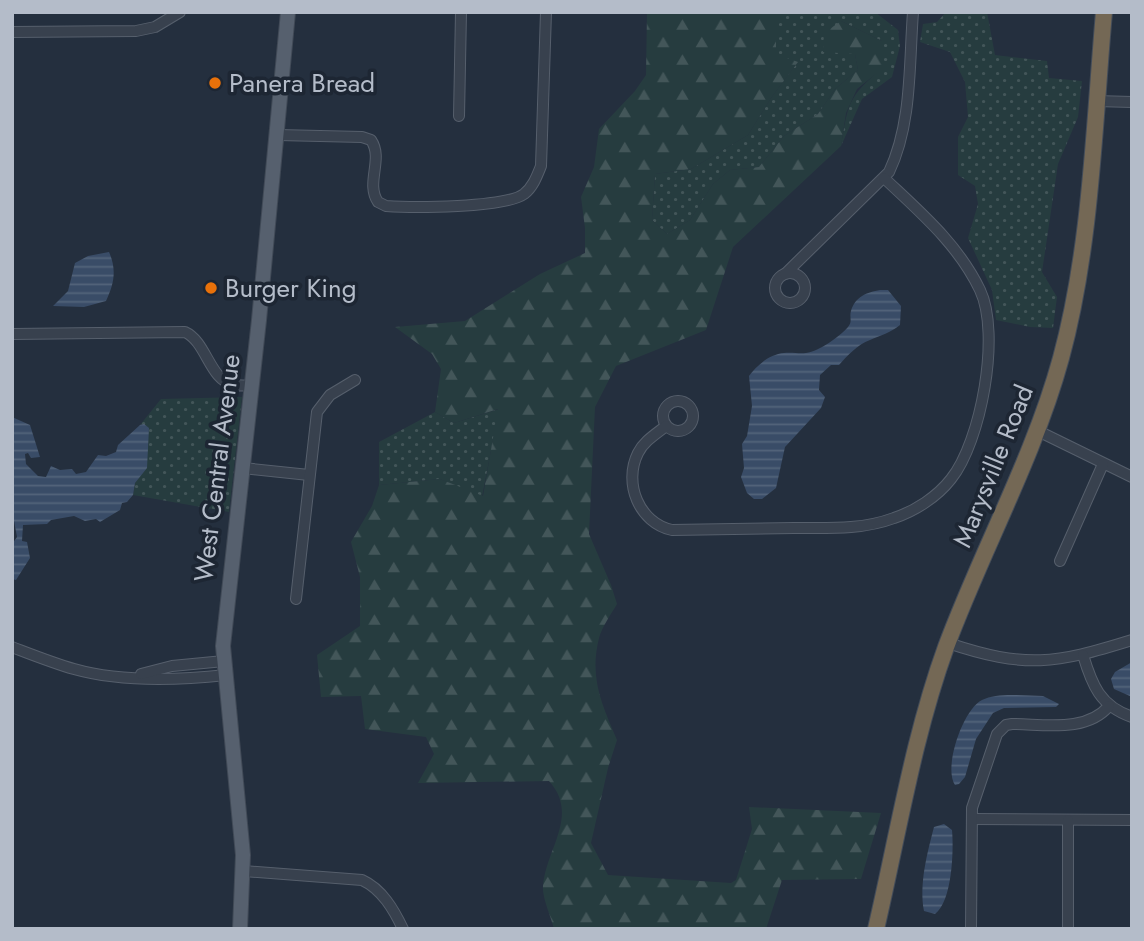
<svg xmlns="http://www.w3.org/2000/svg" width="1144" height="941" font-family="Jost,sans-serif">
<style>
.grass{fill:url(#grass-dots)}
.forest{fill:url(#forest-firs)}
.water{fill:url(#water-rules)}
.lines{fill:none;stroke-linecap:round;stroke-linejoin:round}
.minor-casing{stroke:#565f6c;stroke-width:12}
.major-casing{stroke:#414a57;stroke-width:16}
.highway-casing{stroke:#434c59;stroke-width:18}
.minor{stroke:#38414e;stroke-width:10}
.major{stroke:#56606e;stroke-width:14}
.highway{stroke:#746855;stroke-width:16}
.food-dot{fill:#e8710a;stroke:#1d2633;stroke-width:2.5}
.labels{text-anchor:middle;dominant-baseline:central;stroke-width:7;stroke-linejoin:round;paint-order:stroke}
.poi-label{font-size:26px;fill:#b4bcc9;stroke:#1d2633;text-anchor:start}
.street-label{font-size:26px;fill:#b4bcc9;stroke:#1d2633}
</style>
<defs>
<pattern id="grass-dots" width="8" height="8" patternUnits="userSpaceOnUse" patternTransform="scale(1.75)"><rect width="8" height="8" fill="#263c3f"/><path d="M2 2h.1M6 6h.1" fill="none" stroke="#435659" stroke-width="1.8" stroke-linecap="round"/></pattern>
<pattern id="forest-firs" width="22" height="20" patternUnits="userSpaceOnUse" patternTransform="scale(1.75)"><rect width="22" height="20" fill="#263c3f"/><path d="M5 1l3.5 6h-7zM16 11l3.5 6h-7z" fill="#435659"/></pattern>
<pattern id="water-rules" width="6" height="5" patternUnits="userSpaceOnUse" patternTransform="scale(1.75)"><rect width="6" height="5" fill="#394c67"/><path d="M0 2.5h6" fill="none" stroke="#53647b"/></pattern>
</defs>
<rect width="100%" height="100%" fill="#242f3e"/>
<g class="grass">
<path d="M776,12H875L898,30L900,46L892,77L862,99L841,146C848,104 848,97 881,69L882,41L841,21L855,54L858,70L835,89L818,114L784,136L759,167L730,170L713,184L690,220L667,234L652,220L655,174L691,169L748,135L771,98L797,63L776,55Z"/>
<polygon points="946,12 987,12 995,55 1047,61 1049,78 1082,81 1078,117 1058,164 1042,272 1057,297 1053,328 1030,327 996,320 992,290 968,238 978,204 975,186 958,175 958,137 968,117 965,82 950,52 920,42 923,24 937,22"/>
<polygon points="242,397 229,512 133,495 135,483 142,473 144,424 140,425 161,399"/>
<polygon points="499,409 482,497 440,479 379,485 379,442 435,412 454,423"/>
</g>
<path class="forest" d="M647,12H776V54L798,62L771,98L748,135L691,169L655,174L652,220L667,234L690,220L713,184L730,170L759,167L784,136L818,114L835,89L858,70L855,54L823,52L824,33L841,21L882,41V69L857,89L846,113L841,146L733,247L706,330L616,366L595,407L589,534L611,585L617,604C611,614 602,627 599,638C589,678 602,705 617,740L608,768L591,843L608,875L731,883L736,880L752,829L749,807L881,813L861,879L782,880L766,929H554C551,916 542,898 543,886C546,849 580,815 549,781L418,783L434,754L426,737L365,729L361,696L321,697L317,655L360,626V577L351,542L372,506L379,485L440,479L483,496L498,409L454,423L435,412L441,369L432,354L395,327L465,321L540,274L585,253V228L581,197L594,167L599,129L635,91L646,75Z"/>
<g class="water">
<path d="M109,252C117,270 114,284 106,301L84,307L53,306L68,291L75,263L88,256Z"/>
<path d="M880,290H888L901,306L900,325C890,333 881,335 870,340C857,345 848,355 839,365H831L820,375L819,390L825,397L821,408L785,447L776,488L762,499H754L747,493L741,477L744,468L742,444L747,436L752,406L749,376C757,365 770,354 784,353C792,352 799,354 806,353C820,351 839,337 848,327C853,321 849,318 851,311C855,297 867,292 880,290Z"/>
<polygon points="12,417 30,425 40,457 31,458 28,453 25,454 26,464 38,476 46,477 51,466 60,470 72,469 76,474 86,472 98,455 106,456 116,452 118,445 140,425 144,424 149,428 147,468 135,483 133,495 127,502 122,503 120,510 100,522 96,519 85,521 74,516 51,520 47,524 23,525 22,541 27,542 30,558 16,580 12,579 12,544 17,537 12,510"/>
<polygon points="1132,662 1132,697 1114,689 1111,679 1115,672"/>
<path d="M1043,696L1059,704L1056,707L1004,708L993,713L976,739L965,777L959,784L955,785C943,768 963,709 982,700C998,692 1025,696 1043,696Z"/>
<path d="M944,824L952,830C954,851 952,902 935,914L924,911C919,884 927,854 934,827Z"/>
</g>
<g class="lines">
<g class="minor-casing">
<g id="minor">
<polyline points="12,32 136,31 155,27 180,12"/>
<polyline points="1096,101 1132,102"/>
<polyline points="459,116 461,12"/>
<path d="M278,135L362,137L371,140C384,159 365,183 378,202L386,206C412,208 505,208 524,194C533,187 537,176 541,166L546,12"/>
<circle cx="790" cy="288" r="15"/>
<path d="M785,274L889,172C912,124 909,65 913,12"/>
<path d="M12,334L185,332C207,342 209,380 234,385C240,386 246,385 252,386"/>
<circle cx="678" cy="416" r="15"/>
<path d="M666,426C656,434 644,441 638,453C623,483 639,523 672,530C712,529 753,529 794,528C828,528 862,530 894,518C915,511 937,497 951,479C981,442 1001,334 980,290C958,244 920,212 884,178"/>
<polyline points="1036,430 1132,477"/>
<polyline points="243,468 309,475"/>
<polyline points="1060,561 1103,464"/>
<polyline points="296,599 317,412 330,395 355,380"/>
<path d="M948,643C1026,669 1055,664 1132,640"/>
<path d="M12,647C33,655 53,663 74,669C120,682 179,680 226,675"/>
<path d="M1083,655C1092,685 1100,706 1132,717"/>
<polyline points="141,674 172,666 224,661"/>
<polyline points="972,819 1132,820"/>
<path d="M244,871L362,880C382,889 394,910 403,929"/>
<path d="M971,929L972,808L997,734L1006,725L1012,724C1044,724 1086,733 1109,706"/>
<polyline points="1068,929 1068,820"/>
</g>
</g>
<g class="major-casing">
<polyline id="major" points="240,929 243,855 223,646 259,320 288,12"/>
</g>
<g class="highway-casing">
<path id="highway" d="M876,929C898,835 913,738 946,647C982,550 1034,457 1061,358C1091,248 1094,126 1104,12"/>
</g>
<use href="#minor" class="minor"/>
<use href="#major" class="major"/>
<use href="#highway" class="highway"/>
</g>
<g class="food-dot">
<circle cx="215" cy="83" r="7"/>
<circle cx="211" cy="288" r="7"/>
</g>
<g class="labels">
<g class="poi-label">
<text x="229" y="83">Panera Bread</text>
<text x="225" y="288">Burger King</text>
</g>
<g class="street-label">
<text transform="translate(993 466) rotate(-68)">Marysville Road</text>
<text transform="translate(217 468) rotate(-83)">West Central Avenue</text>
</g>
</g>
<rect width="1144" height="941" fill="none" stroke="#b4bcc9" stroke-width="28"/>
</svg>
